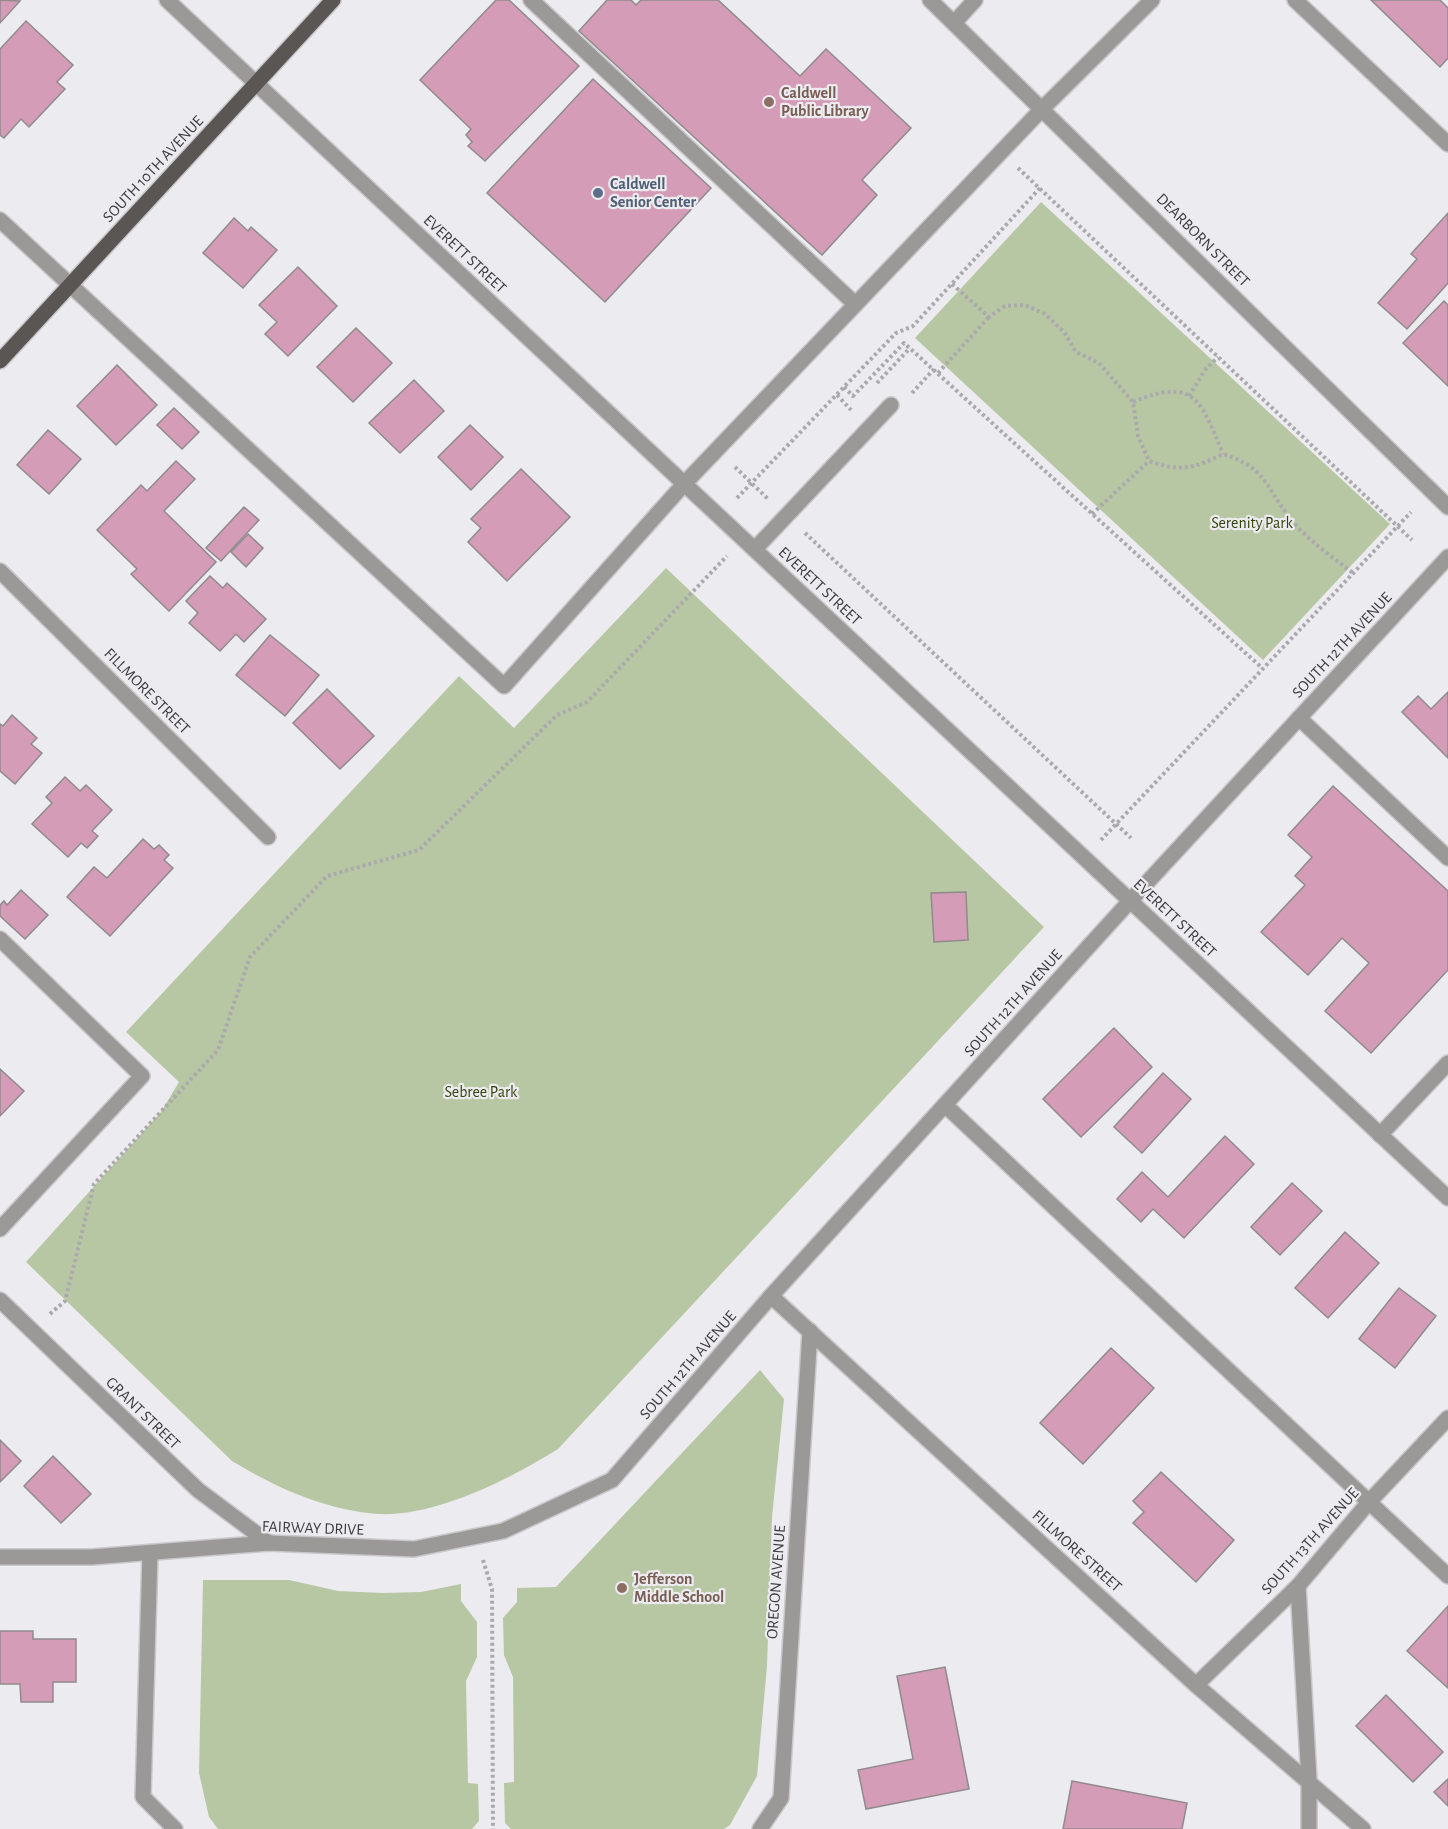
<svg xmlns="http://www.w3.org/2000/svg" width="1448" height="1829" font-family="'Alegreya Sans',sans-serif">
<style>
.green{fill:#b8c7a3}
.building{fill:#d49cb6;stroke:#8f8b8d;stroke-width:1.5}
.lines{fill:none;stroke-linecap:round;stroke-linejoin:round}
.minor-casing{stroke:#c9c8cb;stroke-width:18}
.major-casing{stroke:#c9c8cb;stroke-width:18}
.path{stroke:#aaa9ac;stroke-width:4;stroke-dasharray:3 3;stroke-linecap:butt}
.minor{stroke:#9b9998;stroke-width:15}
.major{stroke:#595654;stroke-width:15}
.education-dot{fill:#8d6e63;stroke:#ecebef;stroke-width:2}
.service-dot{fill:#5c6f8a;stroke:#ecebef;stroke-width:2}
.labels{text-anchor:middle;dominant-baseline:central;stroke-width:4.5;stroke-linejoin:round;paint-order:stroke}
.education-label{font-size:16px;font-weight:bold;fill:#785e54;stroke:#ecebef;text-anchor:start}
.street-label{font-size:16px;fill:#3c3b3d;stroke:#ecebef}
.service-label{font-size:16px;font-weight:bold;fill:#4e5e75;stroke:#ecebef;text-anchor:start}
.park-label{font-size:16px;fill:#324409;stroke:#ecebef}
</style>
<rect width="100%" height="100%" fill="#ecebef"/>
<g class="green">
<polygon points="1041,202 1390,524 1263,660 915,338"/>
<path d="M666,568L1044,927L558,1449C510,1479 436,1517 378,1514C326,1510 276,1488 232,1461L26,1262L161,1112L179,1082L126,1032L459,676L514,728Z"/>
<polygon points="760,1370 784,1399 772,1517 767,1666 757,1776 730,1825 724,1829 511,1829 505,1823 504,1783 514,1782 513,1677 504,1655 503,1618 517,1602 517,1588 556,1587"/>
<polygon points="203,1580 289,1580 338,1591 383,1593 421,1592 461,1584 461,1601 477,1622 477,1657 466,1681 468,1783 478,1784 479,1821 472,1829 218,1829 209,1817 199,1773"/>
</g>
<g class="building">
<polygon points="0,0 20,1 0,23"/>
<polygon points="496,0 509,0 579,66 485,161 468,146 472,142 466,135 471,129 420,80"/>
<polygon points="607,0 631,0 636,5 641,0 718,0 800,76 826,49 911,128 862,180 877,195 822,255 579,31"/>
<polygon points="1371,0 1440,0 1448,8 1448,58 1440,67"/>
<polygon points="26,21 73,65 57,82 65,89 29,127 21,119 4,138 0,135 0,49"/>
<polygon points="593,79 711,188 605,302 487,193"/>
<polygon points="1448,213 1448,283 1407,329 1378,303 1417,259 1411,254"/>
<polygon points="234,218 248,231 251,227 277,250 243,288 203,253"/>
<polygon points="298,267 337,306 288,356 265,334 277,322 259,305"/>
<polygon points="1444,301 1448,305 1448,386 1403,343"/>
<polygon points="356,328 392,363 353,402 317,367"/>
<polygon points="117,365 157,405 116,445 77,406"/>
<polygon points="414,380 444,411 400,453 369,423"/>
<polygon points="174,408 199,432 182,449 157,425"/>
<polygon points="470,425 503,457 471,490 438,457"/>
<polygon points="48,430 81,459 49,494 17,465"/>
<polygon points="176,461 195,479 164,511 216,562 169,611 131,574 137,569 97,530 141,485 147,491"/>
<polygon points="521,469 570,517 507,581 468,542 481,528 471,519"/>
<polygon points="244,507 259,520 221,561 206,548"/>
<polygon points="248,534 263,548 246,567 231,552"/>
<polygon points="210,576 223,588 227,583 266,619 244,642 236,634 220,651 189,623 198,613 186,601"/>
<polygon points="270,635 319,675 285,716 236,675"/>
<polygon points="327,689 374,736 340,769 293,723"/>
<polygon points="1448,692 1448,758 1402,712 1418,696 1431,709"/>
<polygon points="12,715 37,738 31,744 42,753 15,784 0,771 0,724 3,726"/>
<polygon points="65,777 80,791 86,785 112,810 92,831 98,836 87,848 81,843 68,857 32,824 52,803 46,797"/>
<polygon points="1333,786 1448,891 1448,970 1371,1053 1325,1011 1369,963 1342,938 1308,975 1261,932 1305,885 1295,876 1312,857 1288,835"/>
<polygon points="143,839 154,849 159,845 169,855 164,860 173,868 110,936 67,897 94,867 107,878"/>
<polygon points="21,890 48,915 25,939 0,916 0,905 4,901 7,905"/>
<polygon points="966,892 968,940 934,942 931,893"/>
<polygon points="1114,1028 1152,1067 1081,1137 1043,1099"/>
<polygon points="0,1069 24,1091 0,1116"/>
<polygon points="1163,1073 1191,1099 1142,1153 1114,1127"/>
<polygon points="1225,1136 1254,1164 1184,1238 1153,1209 1141,1222 1117,1199 1142,1172 1168,1197"/>
<polygon points="1292,1183 1322,1211 1280,1255 1251,1227"/>
<polygon points="1345,1232 1379,1263 1328,1318 1295,1288"/>
<polygon points="1399,1288 1436,1316 1395,1368 1359,1339"/>
<polygon points="1111,1348 1154,1388 1083,1464 1040,1423"/>
<polygon points="0,1440 21,1461 0,1482"/>
<polygon points="53,1456 91,1494 61,1523 24,1486"/>
<polygon points="1161,1472 1234,1540 1196,1582 1133,1523 1144,1512 1133,1501"/>
<polygon points="1448,1606 1448,1688 1407,1651"/>
<polygon points="0,1631 33,1631 33,1639 76,1639 76,1682 53,1682 53,1702 21,1702 20,1684 0,1684"/>
<polygon points="945,1667 969,1789 866,1809 858,1770 913,1759 897,1676"/>
<polygon points="1386,1695 1443,1752 1413,1782 1356,1726"/>
<polygon points="1448,1779 1448,1806 1434,1792"/>
<polygon points="1072,1781 1187,1803 1182,1829 1063,1829"/>
</g>
<g class="lines">
<g class="minor-casing">
<g id="minor">
<polyline points="167,0 1448,1198"/>
<polyline points="531,0 855,304"/>
<polyline points="930,0 1448,507"/>
<polyline points="1295,0 1448,144"/>
<polyline points="954,23 975,0"/>
<polyline points="0,220 504,686 684,484 1043,108 1152,0"/>
<polyline points="755,549 891,405"/>
<polyline points="0,571 268,837"/>
<polyline points="1299,718 1448,858"/>
<polyline points="0,939 142,1076 0,1229"/>
<polyline points="945,1105 1448,1576"/>
<polyline points="1380,1135 1448,1063"/>
<polyline points="771,1296 1196,1685 1363,1829"/>
<polyline points="0,1300 198,1490 269,1543"/>
<polyline points="150,1553 143,1797 175,1829"/>
<polyline points="0,1557 92,1557 269,1543 414,1549 503,1531 612,1480 771,1296 1130,901 1448,557"/>
<polyline points="1298,1586 1309,1780 1309,1829"/>
<polyline points="1196,1685 1298,1586 1369,1502 1448,1418"/>
<polyline points="760,1829 781,1798 810,1331"/>
</g>
</g>
<g class="major-casing">
<polyline id="major" points="0,361 333,0"/>
</g>
<g class="path">
<polyline points="1018,168 1412,540"/>
<path d="M952,284L989,317L1005,306L1025,305L1045,314L1064,332L1076,352L1099,363L1133,402L1138,436L1149,461C1180,472 1193,469 1223,454C1266,468 1264,484 1289,517C1306,539 1331,556 1353,573"/>
<polyline points="938,373 989,317"/>
<polyline points="877,383 910,348"/>
<polyline points="844,387 853,396 904,343 1262,668"/>
<polyline points="912,393 934,369"/>
<polyline points="837,395 851,410"/>
<polyline points="1189,396 1205,370 1218,357"/>
<path d="M1133,402C1195,376 1201,401 1223,454"/>
<polyline points="735,467 769,500"/>
<polyline points="737,498 896,333 913,326 1040,188"/>
<polyline points="1092,514 1149,461"/>
<polyline points="805,533 1131,838"/>
<polyline points="1101,840 1411,512"/>
<polyline points="50,1314 65,1301 94,1184 218,1050 250,957 327,876 419,850 557,715 587,702 727,556"/>
<polyline points="483,1560 492,1589 493,1829"/>
</g>
<use href="#minor" class="minor"/>
<use href="#major" class="major"/>
</g>
<g class="education-dot">
<circle cx="769" cy="102" r="6"/>
<circle cx="622" cy="1588" r="6"/>
</g>
<circle class="service-dot" cx="598" cy="193" r="6"/>
<g class="labels">
<g class="education-label">
<text x="781" y="93">Caldwell<tspan x="781" dy="18">Public Library</tspan></text>
<text x="634" y="1579">Jefferson<tspan x="634" dy="18">Middle School</tspan></text>
</g>
<g class="street-label">
<text transform="translate(153 169) rotate(-47)">SOUTH 10TH AVENUE</text>
<text transform="translate(1203 240) rotate(45)">DEARBORN STREET</text>
<text transform="translate(465 254) rotate(43)">EVERETT STREET</text>
<text transform="translate(820 586) rotate(43)">EVERETT STREET</text>
<text transform="translate(1342 645) rotate(-47)">SOUTH 12TH AVENUE</text>
<text transform="translate(147 691) rotate(45)">FILLMORE STREET</text>
<text transform="translate(1175 918) rotate(43)">EVERETT STREET</text>
<text transform="translate(1013 1003) rotate(-48)">SOUTH 12TH AVENUE</text>
<text transform="translate(688 1365) rotate(-49)">SOUTH 12TH AVENUE</text>
<text transform="translate(143 1413) rotate(44)">GRANT STREET</text>
<text transform="translate(313 1528) rotate(2)">FAIRWAY DRIVE</text>
<text transform="translate(1310 1541) rotate(-48)">SOUTH 13TH AVENUE</text>
<text transform="translate(1077 1551) rotate(42)">FILLMORE STREET</text>
<text transform="translate(776 1582) rotate(-86)">OREGON AVENUE</text>
</g>
<g class="service-label">
<text x="610" y="184">Caldwell<tspan x="610" dy="18">Senior Center</tspan></text>
</g>
<g class="park-label">
<text x="1252" y="523">Serenity Park</text>
<text x="481" y="1092">Sebree Park</text>
</g>
</g>
</svg>
